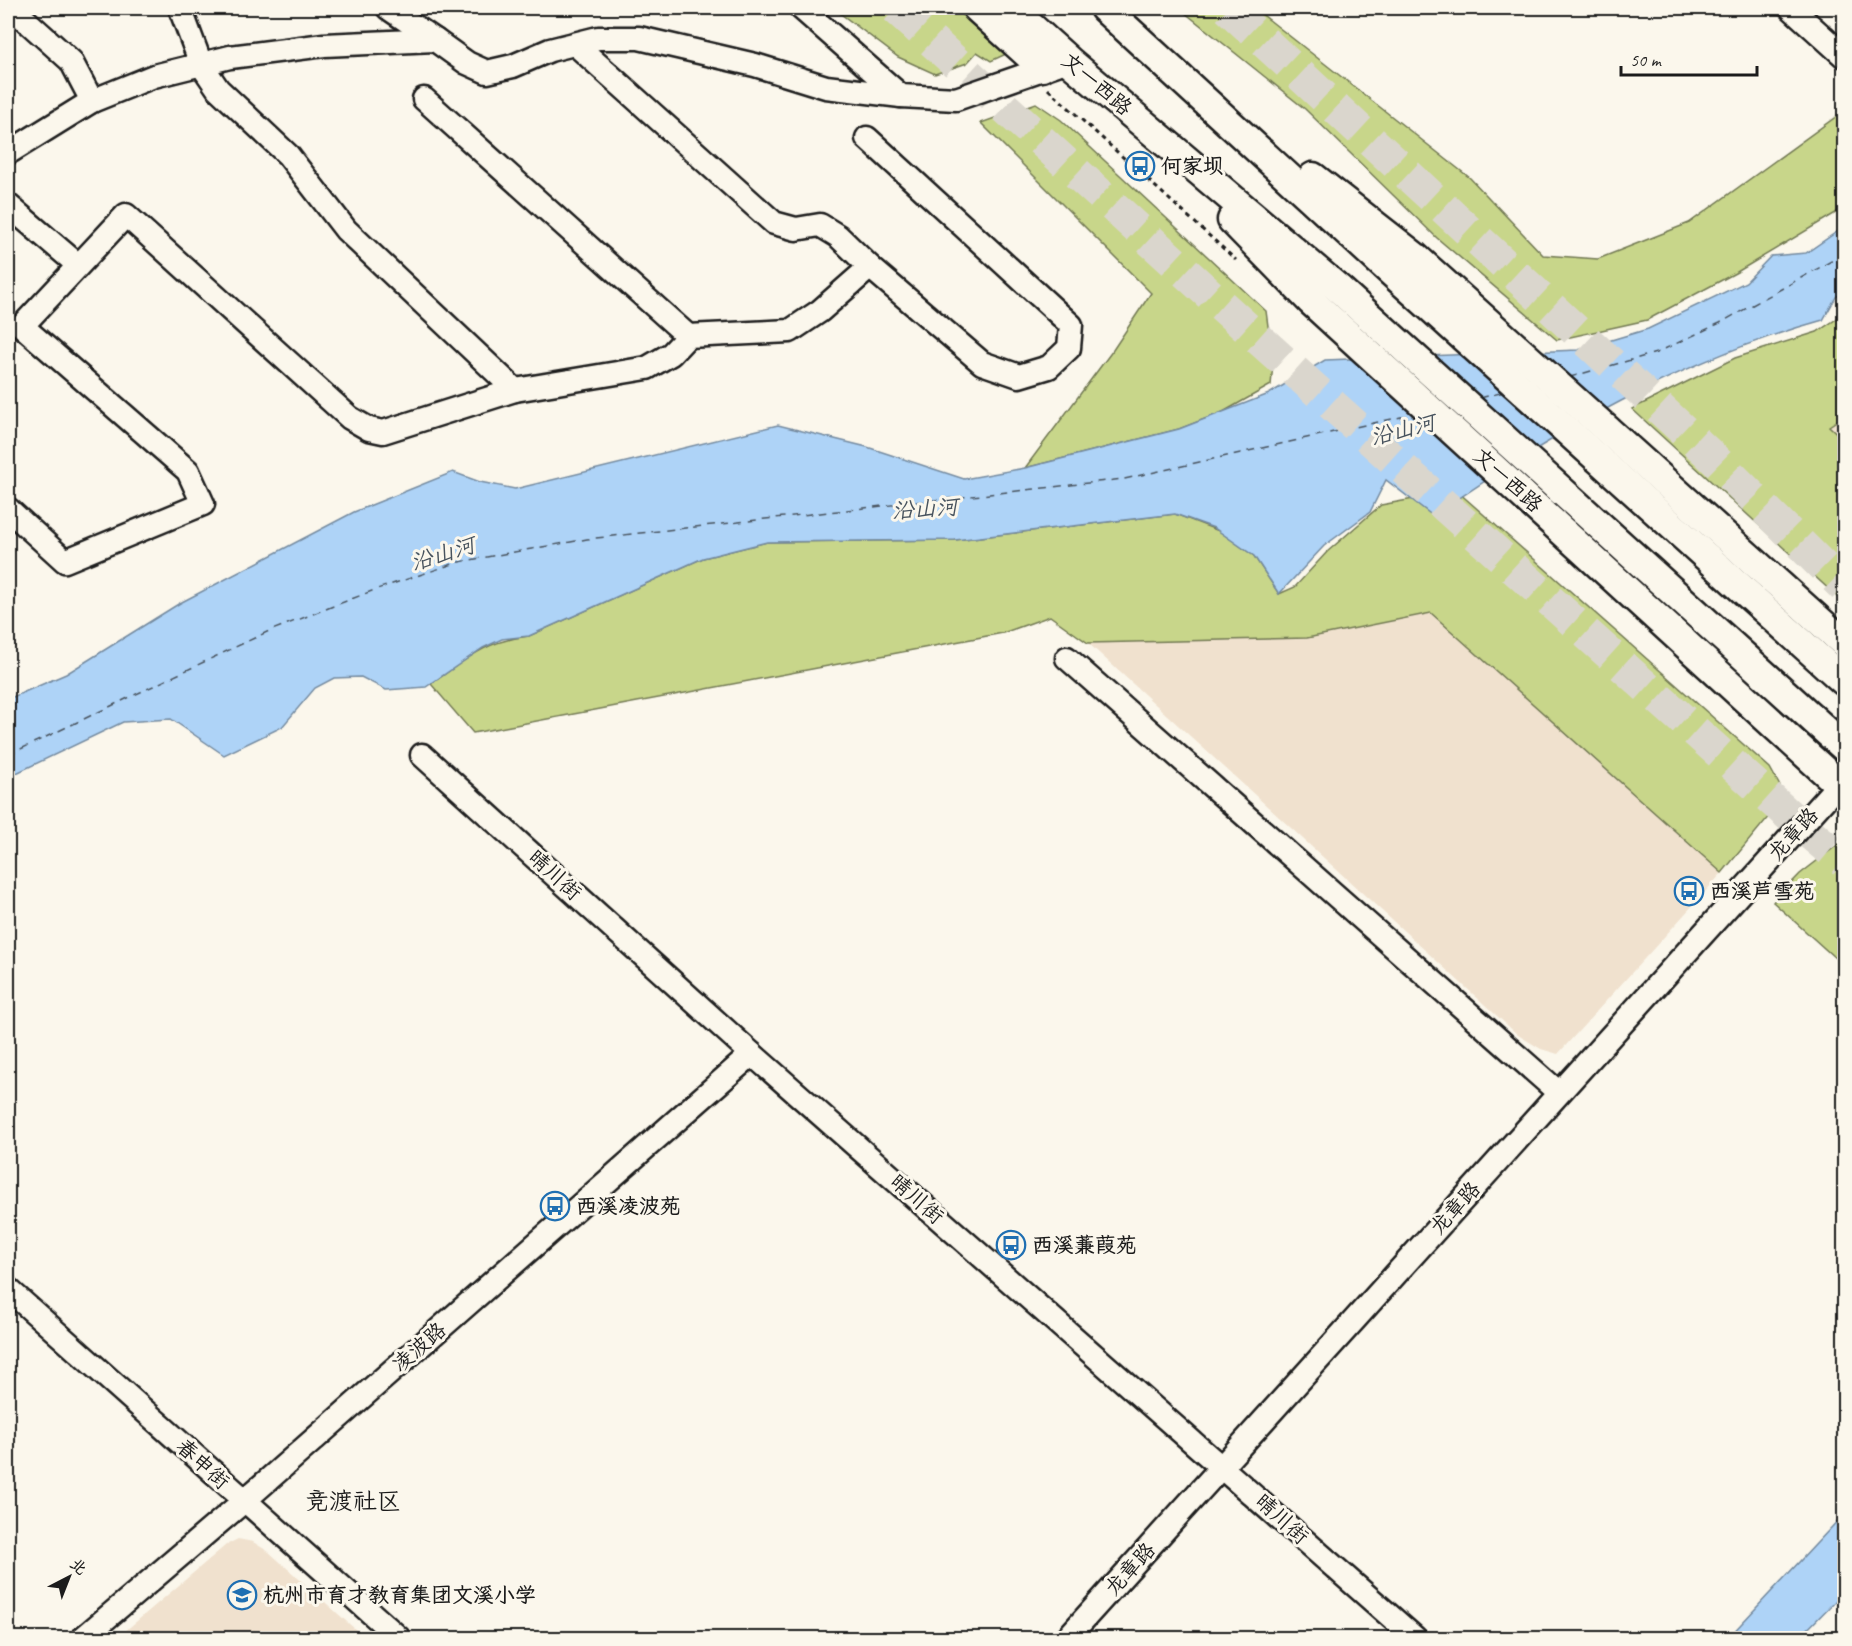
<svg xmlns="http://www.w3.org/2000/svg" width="1852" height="1646" font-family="Caveat,'LXGW WenKai TC',sans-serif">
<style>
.built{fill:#f0e1ce}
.green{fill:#c8d68a;stroke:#727953;stroke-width:1.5}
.water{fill:#aed3f7;stroke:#748a9f;stroke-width:1.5}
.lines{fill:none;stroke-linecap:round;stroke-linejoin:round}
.ferry{stroke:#48535e;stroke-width:1.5;stroke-dasharray:8 6;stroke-linecap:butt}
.highway-tunnel{stroke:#dad6cd;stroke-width:33;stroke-dasharray:33 16;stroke-linecap:butt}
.minor-casing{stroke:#1c1c1c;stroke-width:27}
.major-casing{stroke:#1c1c1c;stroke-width:33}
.path{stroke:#1c1c1c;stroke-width:3;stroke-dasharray:4.5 4.5;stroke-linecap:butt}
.minor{stroke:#fbf7ec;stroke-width:22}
.major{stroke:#fbf7ec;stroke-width:28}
.labels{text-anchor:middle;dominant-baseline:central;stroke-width:6;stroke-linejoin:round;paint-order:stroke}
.street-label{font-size:21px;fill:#1c1c1c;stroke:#fbf7ec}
.poi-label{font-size:21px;font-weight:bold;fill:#1c1c1c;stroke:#fbf7ec;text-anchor:start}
.water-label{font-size:22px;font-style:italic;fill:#48535e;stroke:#fbf7ec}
.quarter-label{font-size:24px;fill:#1c1c1c;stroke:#fbf7ec}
</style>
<rect width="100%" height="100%" fill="#fbf7ec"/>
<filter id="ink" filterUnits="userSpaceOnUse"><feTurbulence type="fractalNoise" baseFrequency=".0167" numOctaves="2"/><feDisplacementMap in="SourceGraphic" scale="12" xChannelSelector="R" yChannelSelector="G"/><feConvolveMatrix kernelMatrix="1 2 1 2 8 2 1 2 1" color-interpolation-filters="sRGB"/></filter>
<g filter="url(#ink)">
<g class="built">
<polygon points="1844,416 1844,440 1829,426"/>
<polygon points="1431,613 1722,873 1558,1054 1541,1049 1518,1035 1088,643 1307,638"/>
<polygon points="238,1539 253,1542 269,1552 365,1638 117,1638 226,1545"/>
</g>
<g class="green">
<polygon points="833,8 955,8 1006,54 991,61 977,52 967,63 935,74 898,57"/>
<polygon points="1179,8 1254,8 1470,178 1543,255 1598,259 1689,223 1844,111 1844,208 1737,272 1647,320 1557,340 1437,238 1305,109"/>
<polygon points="1036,103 1061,120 1266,311 1273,364 1271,385 1223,412 1179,429 1025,468 1113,350 1151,293 981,123"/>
<polygon points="1844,314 1844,416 1829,426 1844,440 1844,603 1632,409 1735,358 1817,332"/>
<path d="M1457,491L1770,768L1781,788L1775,809L1722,873L1431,613L1307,638L1088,643L1050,616L1003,633L473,733L431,684C467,659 484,641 529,636L703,558L767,542L955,540L1175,514L1219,531L1254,556L1279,594L1295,587L1327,552L1381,505Z"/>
<polygon points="1844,840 1844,966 1773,902 1800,874"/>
</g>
<g class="water">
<path d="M1844,227V291L1836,297L1823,320C1682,359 1553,433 1433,516L1386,480L1370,512L1324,546L1279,594L1254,556L1214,528L1175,514L955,540L767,542L703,558L529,636L502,639L483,648L426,687L386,690L361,677L334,678L315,688L282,727L224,755L171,719L123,722L8,777V699L66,674L180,603L354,512L453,472L480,482L515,489L778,425L867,447L964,479L1025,468L1179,429L1269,394L1325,360L1578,350L1648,329L1746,282L1771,256L1806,253Z"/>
<polygon points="1844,1514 1844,1592 1799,1638 1728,1638"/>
</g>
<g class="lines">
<g class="ferry">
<polyline points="1570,377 1656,353 1720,323 1844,254"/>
<polyline points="1480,398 1504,392"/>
<polyline points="8,755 267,632 377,589 459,562 587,539 1124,479 1414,414"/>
</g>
<g class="highway-tunnel">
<polyline points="896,8 1219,303 1793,819 1844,862"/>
<polyline points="1228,8 1709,454 1844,587"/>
</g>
<g class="minor-casing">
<g id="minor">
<polyline points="12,8 71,61 92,101"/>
<polyline points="180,8 201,64 218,89 288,155 346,230 515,390"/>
<polyline points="388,8 435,40"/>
<polyline points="801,8 901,96 956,99 1057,64"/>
<polyline points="1791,8 1844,56"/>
<polyline points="575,44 774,223 796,229 820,225 838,236 870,267 982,363 1019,376 1049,367 1069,348 1071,325 867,138"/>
<polyline points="424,99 688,336"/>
<polyline points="8,153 92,101 154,76 230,57 324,45 435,40 467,63 487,72 513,66 550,50 598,38 639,38 755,65 826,87 901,96"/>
<polyline points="8,205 78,265"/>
<polyline points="8,509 65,561 203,504 188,471 22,326 126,215 350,418 369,429 383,432 515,390 647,368 671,354 688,336 790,331 820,311 870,267"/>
<polyline points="1067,658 1558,1092"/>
<polyline points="422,755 752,1054 1415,1638"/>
<polyline points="8,1289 399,1638"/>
<polyline points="83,1638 244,1501 752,1054"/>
<polyline points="1067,1638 1844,778"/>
</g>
</g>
<g class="major-casing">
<g id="major">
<polyline points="977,8 1042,67"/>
<polyline points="1010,8 1069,61 1340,290 1844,747"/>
<polyline points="1104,8 1387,268 1844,681"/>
<polyline points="1313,177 1414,256 1844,643"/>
<polyline points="1232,220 1311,301 1844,789"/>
</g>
</g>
<polyline class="path" points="1048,89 1236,260"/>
<use href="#minor" class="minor"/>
<use href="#major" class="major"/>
</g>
</g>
<defs>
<g id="bus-ring" transform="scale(1.5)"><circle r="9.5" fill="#fbf7ec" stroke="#1f6fb2" stroke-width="1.5"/><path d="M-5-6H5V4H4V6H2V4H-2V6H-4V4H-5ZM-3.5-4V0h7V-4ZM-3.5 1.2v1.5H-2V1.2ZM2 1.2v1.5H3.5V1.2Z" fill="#1f6fb2"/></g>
<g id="school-ring" transform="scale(1.5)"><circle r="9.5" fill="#fbf7ec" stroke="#1f6fb2" stroke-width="1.5"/><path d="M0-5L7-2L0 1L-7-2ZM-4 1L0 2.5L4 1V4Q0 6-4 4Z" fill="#1f6fb2"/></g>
</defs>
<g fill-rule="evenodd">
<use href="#bus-ring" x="1140" y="166"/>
<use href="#bus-ring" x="1689" y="891"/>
<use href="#bus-ring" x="555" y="1206"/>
<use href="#bus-ring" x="1011" y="1245"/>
<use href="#school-ring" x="242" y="1595"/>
</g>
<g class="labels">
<g class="street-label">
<text transform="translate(1097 84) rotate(40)">文一西路</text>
<text transform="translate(1508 480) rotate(42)">文一西路</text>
<text transform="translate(1793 834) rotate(-48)">龙章路</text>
<text transform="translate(555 875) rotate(42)">晴川街</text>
<text transform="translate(917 1199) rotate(41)">晴川街</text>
<text transform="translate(1455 1208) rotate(-48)">龙章路</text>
<text transform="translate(419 1347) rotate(-41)">凌波路</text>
<text transform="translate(203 1464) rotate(42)">春申街</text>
<text transform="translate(1282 1519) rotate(42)">晴川街</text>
<text transform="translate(1130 1569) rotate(-48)">龙章路</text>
</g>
<g class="poi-label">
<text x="1161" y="166">何家坝</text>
<text x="1710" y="891">西溪芦雪苑</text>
<text x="576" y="1206">西溪凌波苑</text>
<text x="1032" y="1245">西溪蒹葭苑</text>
<text x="263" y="1595">杭州市育才教育集团文溪小学</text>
</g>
<g class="water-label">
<text transform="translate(1403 430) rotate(-14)">沿山河</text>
<text transform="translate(925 509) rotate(-4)">沿山河</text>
<text transform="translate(443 554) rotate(-17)">沿山河</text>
</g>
<g class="quarter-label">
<text x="353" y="1501">竞渡社区</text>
</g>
</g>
<rect width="1852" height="1646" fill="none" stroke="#fbf7ec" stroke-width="30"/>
<rect x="15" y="15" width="1822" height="1616" fill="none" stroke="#1c1c1c" stroke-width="2" filter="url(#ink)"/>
<g transform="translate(69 1577) rotate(42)" stroke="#fbf7ec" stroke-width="4.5" paint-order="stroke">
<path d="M0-4.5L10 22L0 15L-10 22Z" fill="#1c1c1c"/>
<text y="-9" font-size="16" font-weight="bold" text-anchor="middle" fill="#1c1c1c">北</text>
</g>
<path d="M1621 66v9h136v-9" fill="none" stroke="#1c1c1c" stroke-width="3"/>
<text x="1630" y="66" font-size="18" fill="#1c1c1c" stroke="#fbf7ec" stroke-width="4.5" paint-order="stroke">50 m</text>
</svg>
